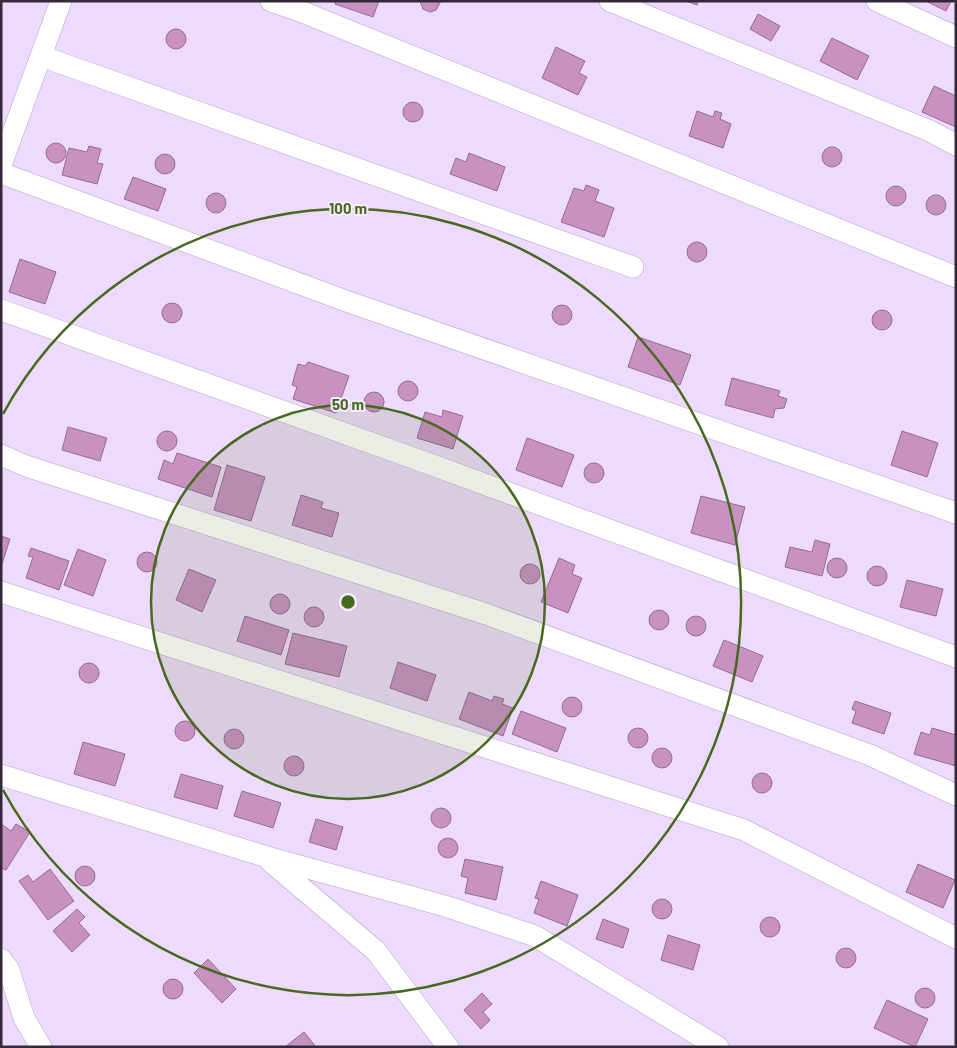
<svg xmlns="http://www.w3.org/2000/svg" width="957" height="1048" font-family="Barlow,sans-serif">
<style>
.building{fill:#c990c2;stroke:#916e8d}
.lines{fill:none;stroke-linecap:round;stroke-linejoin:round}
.minor-casing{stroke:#b7a0c8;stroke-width:22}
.minor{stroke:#fff;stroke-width:21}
.ring{fill:none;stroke:#46681f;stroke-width:2.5}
.centre{fill:#46681f;stroke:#f5ecfd;stroke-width:2.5}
.ring-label{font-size:15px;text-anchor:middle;font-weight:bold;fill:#46681f;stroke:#f5ecfd;stroke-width:4;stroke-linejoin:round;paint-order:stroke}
</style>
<rect width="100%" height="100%" fill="#eddafc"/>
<g class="building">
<polygon points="336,1 379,1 373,17 335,4"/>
<polygon points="420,1 441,1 436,10 430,12 423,9"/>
<polygon points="686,1 698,1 697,5"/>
<polygon points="926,1 951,1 946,11"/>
<polygon points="758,14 780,26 771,41 750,29"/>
<circle cx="176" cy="39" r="10"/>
<polygon points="832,38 869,56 857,80 820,61"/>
<polygon points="556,47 585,61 579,73 587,77 578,95 542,78"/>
<polygon points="934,86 956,96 956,127 922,112"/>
<circle cx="413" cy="112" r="10"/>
<polygon points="697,111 713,117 715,111 722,113 720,119 731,124 723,148 689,136"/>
<circle cx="56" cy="153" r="10"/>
<polygon points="89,146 101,149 97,163 103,164 97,184 62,175 69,148 87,152"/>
<circle cx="832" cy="157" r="10"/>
<polygon points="469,153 505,167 497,191 450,174 456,158 466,162"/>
<circle cx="165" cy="164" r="10"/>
<polygon points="133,177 166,189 158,211 124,199"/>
<polygon points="586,185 599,190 595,201 614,208 604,237 561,222 574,188 584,191"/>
<circle cx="896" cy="196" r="10"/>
<circle cx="216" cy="203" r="10"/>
<circle cx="936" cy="205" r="10"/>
<circle cx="697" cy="252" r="10"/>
<polygon points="20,259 56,272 45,304 9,292"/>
<circle cx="172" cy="313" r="10"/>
<circle cx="562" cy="315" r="10"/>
<circle cx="882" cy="320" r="10"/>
<polygon points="638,337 691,355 680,385 628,367"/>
<polygon points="308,362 349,376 336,413 293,399 297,387 292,385 298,364 305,366"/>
<polygon points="732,378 780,391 778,396 787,399 784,408 775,409 773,418 725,405"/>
<circle cx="408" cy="391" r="10"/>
<circle cx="374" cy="402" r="10"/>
<polygon points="443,410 463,416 453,449 417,438 425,412 442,417"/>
<polygon points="68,427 107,438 100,461 62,450"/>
<circle cx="167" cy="441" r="10"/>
<polygon points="902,431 938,443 927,477 891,465"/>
<polygon points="527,438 574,455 562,487 516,470"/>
<polygon points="177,453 221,467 212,497 158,479 164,460 173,464"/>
<circle cx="594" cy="473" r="10"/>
<polygon points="227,465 265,477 251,521 214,510"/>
<polygon points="301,495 323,502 321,508 339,513 332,537 292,525"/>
<polygon points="701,496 745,507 735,545 691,533"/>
<polygon points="1,536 10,539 1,567"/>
<polygon points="815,540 830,544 822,576 785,567 790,547 812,552"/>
<polygon points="31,548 69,561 59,590 26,578 33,557 28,556"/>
<polygon points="78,549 106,560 93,596 64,585"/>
<circle cx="147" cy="562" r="10"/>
<circle cx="837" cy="568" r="10"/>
<polygon points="559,558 575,565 572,574 582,578 568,613 541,602"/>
<circle cx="530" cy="574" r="10"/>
<circle cx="877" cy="576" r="10"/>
<polygon points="189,569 216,580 202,612 176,600"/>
<polygon points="907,580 943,589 936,616 900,607"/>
<circle cx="280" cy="604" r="10"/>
<circle cx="314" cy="617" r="10"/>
<circle cx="659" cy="620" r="10"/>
<circle cx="696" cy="626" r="10"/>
<polygon points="245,616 289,630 281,655 237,641"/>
<polygon points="293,633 347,646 339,677 285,664"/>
<polygon points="724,640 763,656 752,682 713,666"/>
<polygon points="398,662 436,675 427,701 390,688"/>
<circle cx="89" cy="673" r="10"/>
<polygon points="469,692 492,701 494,696 504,699 502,704 513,708 503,736 459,719"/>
<circle cx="572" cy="707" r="10"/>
<polygon points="855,701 891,713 884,734 852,723 856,711 852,709"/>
<polygon points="521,711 566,728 557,752 512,734"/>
<circle cx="185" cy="731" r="10"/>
<circle cx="638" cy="738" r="10"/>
<polygon points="932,728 956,735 956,766 914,754 921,732 930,735"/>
<circle cx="234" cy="739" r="10"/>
<polygon points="83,742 125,754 115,786 74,774"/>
<circle cx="662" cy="758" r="10"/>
<circle cx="294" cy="766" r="10"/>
<circle cx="762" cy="783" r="10"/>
<polygon points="181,774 223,786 217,809 174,797"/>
<polygon points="242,791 281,803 273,828 234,816"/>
<circle cx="441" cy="818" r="10"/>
<polygon points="316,819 343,827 336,850 309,842"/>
<polygon points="1,824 11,831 16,824 30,832 6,870 1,868"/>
<circle cx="448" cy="848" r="10"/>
<polygon points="465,859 503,867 496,900 465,893 468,878 461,876"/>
<polygon points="918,864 955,880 943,908 906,892"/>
<circle cx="85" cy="876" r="10"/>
<polygon points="50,869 74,901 48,920 19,881 28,875 33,882"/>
<polygon points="541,881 578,895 567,926 534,913 539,899 535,898"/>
<circle cx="662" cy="909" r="10"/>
<polygon points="77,909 85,917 79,923 90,935 72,952 53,931"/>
<circle cx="770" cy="927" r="10"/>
<polygon points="603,919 629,929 623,948 596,939"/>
<polygon points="668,935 700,945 693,970 661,960"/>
<circle cx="846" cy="958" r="10"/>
<polygon points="208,959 236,989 222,1003 194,973"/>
<circle cx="173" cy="989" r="10"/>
<circle cx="925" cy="998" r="10"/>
<polygon points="482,993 492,1004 483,1012 490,1020 481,1029 464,1010"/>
<polygon points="887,1000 928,1019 915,1047 874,1028"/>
<polygon points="304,1032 316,1047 285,1047"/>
</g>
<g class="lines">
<g class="minor-casing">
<g id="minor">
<polyline points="271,1 300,11 956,277"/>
<polyline points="610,1 930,131 956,145"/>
<polyline points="877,1 956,37"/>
<polyline points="41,56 633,267"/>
<polyline points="1,165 61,1"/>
<polyline points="1,173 346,301 956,513"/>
<polyline points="1,310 424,462 956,657"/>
<polyline points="1,455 26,466 486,614 870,755 956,795"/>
<polyline points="1,592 744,830 956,938"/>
<polyline points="1,775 264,856 445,906 535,936 718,1047"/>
<polyline points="270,861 376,951 448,1047"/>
<polyline points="1,959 9,970 24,1018 41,1047"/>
</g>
</g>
<use href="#minor" class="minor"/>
</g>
<circle cx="348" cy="602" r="197" fill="#46681f" fill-opacity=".12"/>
<g class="ring">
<circle cx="348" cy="602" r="197"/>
<path d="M3 414A393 393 0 1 1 3 790"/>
</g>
<circle cx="348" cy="602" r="8" class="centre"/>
<g class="ring-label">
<text x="348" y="214">100 m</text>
<text x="348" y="410">50 m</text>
</g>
<rect width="957" height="1048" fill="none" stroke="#332939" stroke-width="5"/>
</svg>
